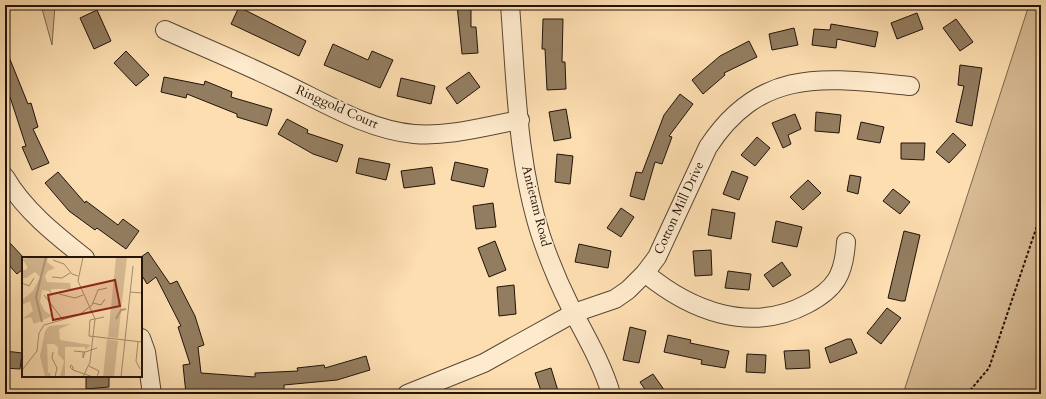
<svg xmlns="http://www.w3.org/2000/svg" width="1046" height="399" font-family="Cardo,serif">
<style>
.green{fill:#d8bb94;stroke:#7c674f}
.building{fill:#937d60;stroke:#21130a}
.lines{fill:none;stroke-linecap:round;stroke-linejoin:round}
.minor-casing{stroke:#584634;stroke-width:20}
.path{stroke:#21130a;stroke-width:2;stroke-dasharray:3 2;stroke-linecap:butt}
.minor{stroke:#feeacc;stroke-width:18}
.labels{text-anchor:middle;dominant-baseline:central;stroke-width:3;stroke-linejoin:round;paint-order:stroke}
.street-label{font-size:13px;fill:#21130a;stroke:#feeacc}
.inset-river{fill:none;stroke:#b29978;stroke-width:2}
.inset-road{fill:none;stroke:#a58d6e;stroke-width:1}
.view{fill:#8f2418;fill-opacity:0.15;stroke:#8f2418;stroke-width:2}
.inset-edge{fill:none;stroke:#21130a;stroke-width:2}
</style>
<rect width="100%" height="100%" fill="#fddeb0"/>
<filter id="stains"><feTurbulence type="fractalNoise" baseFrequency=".005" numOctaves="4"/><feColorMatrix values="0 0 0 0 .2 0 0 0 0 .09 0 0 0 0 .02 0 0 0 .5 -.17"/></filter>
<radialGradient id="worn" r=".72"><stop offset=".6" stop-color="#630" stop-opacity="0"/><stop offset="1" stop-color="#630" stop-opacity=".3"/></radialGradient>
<g class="green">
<polygon points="41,5 55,5 52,45"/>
<polygon points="1029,5 1041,5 1041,394 903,394"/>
</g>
<g class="building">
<polygon points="457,5 471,5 471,27 476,27 478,53 462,54"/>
<polygon points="239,7 306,41 299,56 231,24"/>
<polygon points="97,10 111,41 94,49 80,18"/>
<polygon points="917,13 923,29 897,39 891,23"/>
<polygon points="543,19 563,19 562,62 565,62 566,89 547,90 545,49 542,49"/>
<polygon points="956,19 973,42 960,51 943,28"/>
<polygon points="831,24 878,32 875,47 837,39 836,48 812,45 814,29 830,30"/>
<polygon points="794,28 798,45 772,50 769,34"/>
<polygon points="749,41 757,57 724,73 725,75 703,94 692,80 720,56"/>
<polygon points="333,44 368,60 372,51 393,60 380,88 324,65"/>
<polygon points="5,47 28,104 31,103 38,127 33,129 49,163 32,170 22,147 26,146 10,97 8,98 5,91"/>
<polygon points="126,51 149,75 136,86 114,63"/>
<polygon points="960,65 982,68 972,126 956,122 964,86 958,85"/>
<polygon points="469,72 480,87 457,104 446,88"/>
<polygon points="164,77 204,85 205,81 232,92 231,97 272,109 267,126 237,117 237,114 187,94 186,98 161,92"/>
<polygon points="401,78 435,86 431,104 397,96"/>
<polygon points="680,94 693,104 669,136 672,137 662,164 655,162 644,200 630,196 636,172 642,173 664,115"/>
<polygon points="566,109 571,138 554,141 549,112"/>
<polygon points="816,112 841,115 839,133 815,131"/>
<polygon points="795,114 801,129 788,135 791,144 783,148 772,123"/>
<polygon points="287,119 308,130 307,133 343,145 337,162 313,154 278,134"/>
<polygon points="861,122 884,127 880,143 857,139"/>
<polygon points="953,133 966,145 949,163 936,152"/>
<polygon points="757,137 770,148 755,166 741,155"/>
<polygon points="901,143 925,143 924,160 901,159"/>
<polygon points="557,154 573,156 570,184 555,182"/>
<polygon points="359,158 390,164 386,180 356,173"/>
<polygon points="455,162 488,169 484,187 451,180"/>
<polygon points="432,167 435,184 404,188 401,171"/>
<polygon points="732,171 748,177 739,200 723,194"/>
<polygon points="58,172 85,203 86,201 118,225 123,219 139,231 126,249 97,228 95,230 69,211 45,183"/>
<polygon points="850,175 861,177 858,194 847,191"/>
<polygon points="808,180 821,193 803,210 790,197"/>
<polygon points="893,189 910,202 900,214 883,201"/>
<polygon points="493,203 496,227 476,229 473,206"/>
<polygon points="621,208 634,217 621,237 607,228"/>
<polygon points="712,209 735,213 731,239 708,235"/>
<polygon points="776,221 802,227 797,247 772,242"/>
<polygon points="904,231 920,235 905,301 901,301 888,298"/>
<polygon points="495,241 506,270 489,277 478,248"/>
<polygon points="10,243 23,257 23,269 17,274 5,261 5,248"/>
<polygon points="579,244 611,251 608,268 575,262"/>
<polygon points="711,250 712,275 695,276 693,251"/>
<polygon points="148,252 170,284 177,281 195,316 204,345 198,347 201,373 255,377 255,373 298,371 297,368 324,365 325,368 366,356 370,370 337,380 284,385 284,390 239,393 202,390 203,394 186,394 183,365 190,364 178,327 181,326 156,277 147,284 141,274 141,257"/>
<polygon points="782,262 791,275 773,287 764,275"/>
<polygon points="728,271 751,274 749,290 725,288"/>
<polygon points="514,285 516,314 499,316 497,287"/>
<polygon points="887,308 901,318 881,344 867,333"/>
<polygon points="630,327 646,331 639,363 623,360"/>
<polygon points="668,335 691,340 690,343 729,351 725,368 701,364 702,360 664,352"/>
<polygon points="847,339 851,339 857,353 830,363 825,348"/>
<polygon points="809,350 810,368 786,369 784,351"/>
<polygon points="5,351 22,353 20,369 5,368"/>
<polygon points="747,354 766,355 765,373 746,372"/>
<polygon points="551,368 559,394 542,394 535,373"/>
<polygon points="653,374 667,394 648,394 640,382"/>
<polygon points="86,376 109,376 109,387 86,389"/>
</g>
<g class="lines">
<g class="minor-casing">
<g id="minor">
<path d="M510,5C516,82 517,162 541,236C549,260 559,284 570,306C585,335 602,363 611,394"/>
<path d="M165,30C203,47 242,63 279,81C322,101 367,130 414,134C449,137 486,126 520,120"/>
<path d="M5,177C24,210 56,235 85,258"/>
<path d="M645,273C691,311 750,334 807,304C836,289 844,274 846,242"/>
<polyline points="141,338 146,352 152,394"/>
<path d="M407,394L484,363L574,313L615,299L628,290L645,273L657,257L708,147C761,66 826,78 910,86"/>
</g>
</g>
<polyline class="path" points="967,394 989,368 1041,214"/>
<use href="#minor" class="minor"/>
</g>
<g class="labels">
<g class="street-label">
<text transform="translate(337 107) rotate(24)">Ringgold Court</text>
<text transform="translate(536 206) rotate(76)">Antietam Road</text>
<text transform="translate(679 208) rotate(-65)">Cotton Mill Drive</text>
</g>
</g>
<g transform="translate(22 257)">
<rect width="120" height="120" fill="#fddeb0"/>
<path d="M14,0H26L25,5L33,11L26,14L23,19L25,25L48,26L49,32H29L30,40L27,34L20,33L18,45L23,54L30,59L12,67L9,60L0,62L11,54L8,44L0,48V43L11,34L18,20L13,15L4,21H0V14L5,12V9L0,2ZM94,0H105L96,81L86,80ZM49,67L37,72L38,83L69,88L63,93V90H43V120H38L42,104L36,97V90L32,87H25L26,115L29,117L28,120H23L18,99L23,74L27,69ZM85,82L96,84L92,120H81Z" fill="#d8bb94"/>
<path class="inset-river" d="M94,62L99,53L104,52M20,65L14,40L24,0"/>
<path class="inset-road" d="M31,3L42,7L50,17L56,19M30,20L40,21L48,16M0,26L7,29L12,21M108,35L120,36M37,37L53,41L61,38M22,38L41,63M71,46L79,48L83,42M82,60L68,63L67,79L120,85M116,85L114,104L118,112M52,94L63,95L75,91M31,95L30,101L35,111L33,120M61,95V101L63,95M49,108L51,110V113L48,110ZM67,109L77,114L75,120M0,113L15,94L17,76L22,68L57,58L70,48L76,33L85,31M51,113L71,120M61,120L68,105L73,62L56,24L61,0M99,120L111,9"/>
<path class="view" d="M93,23L98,49L31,63L26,38Z"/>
<rect width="120" height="120" class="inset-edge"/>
</g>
<rect width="1046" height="399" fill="none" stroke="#fddeb0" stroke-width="20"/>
<rect x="6" y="6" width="1034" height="387" fill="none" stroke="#21130a" stroke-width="2"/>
<rect x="10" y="10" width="1026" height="379" fill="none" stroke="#21130a"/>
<rect width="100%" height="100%" filter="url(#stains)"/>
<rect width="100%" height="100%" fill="url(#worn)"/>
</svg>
